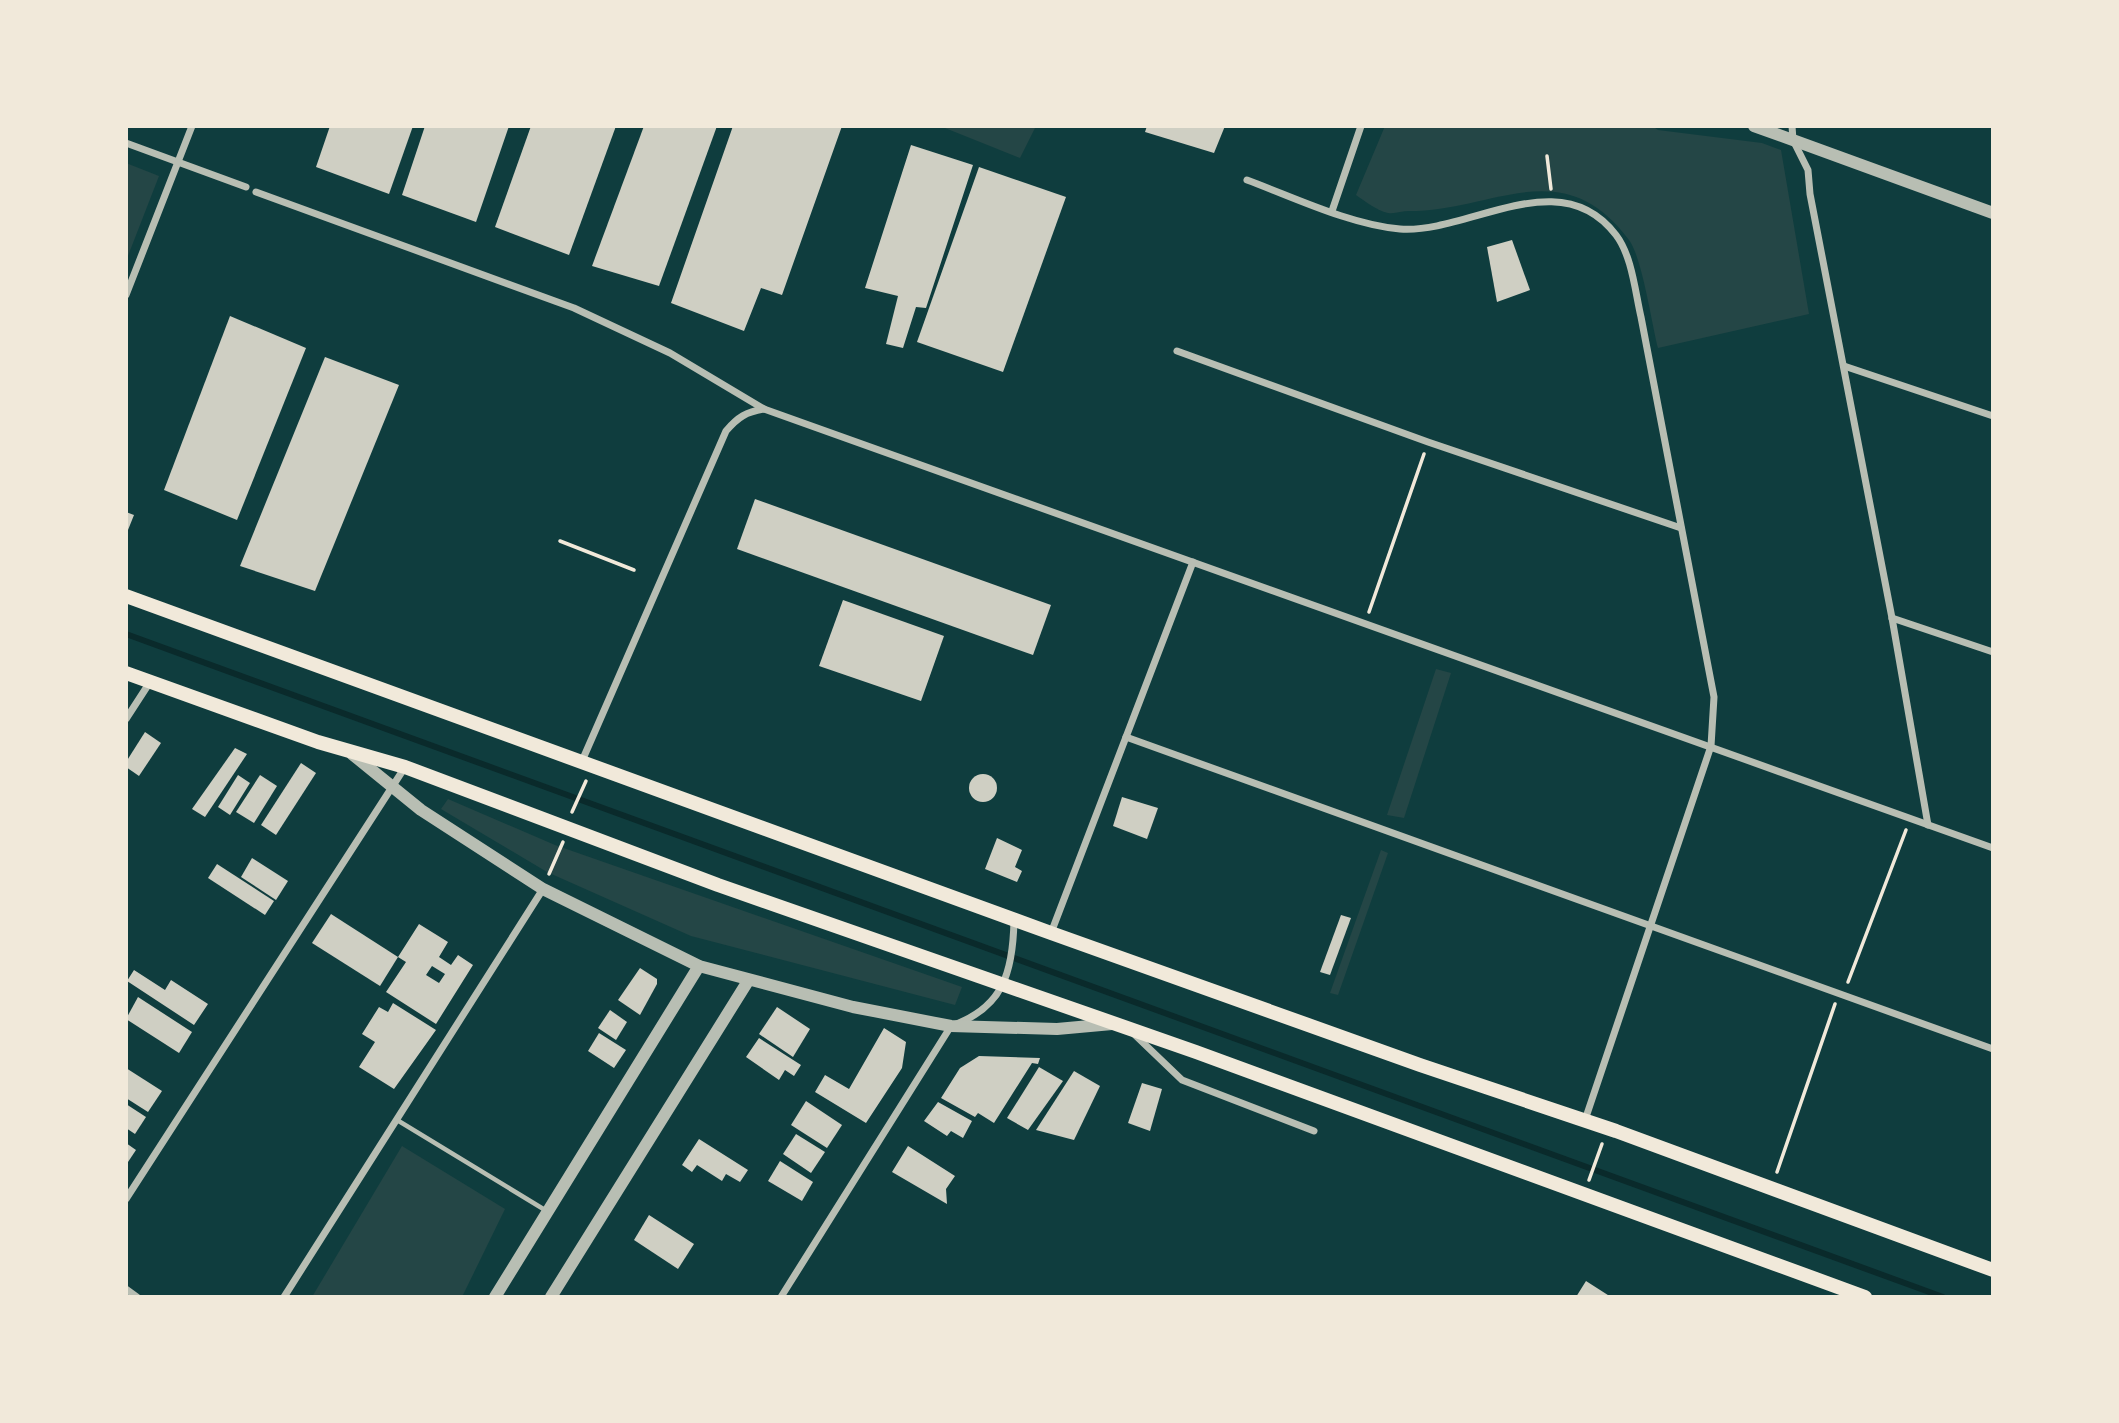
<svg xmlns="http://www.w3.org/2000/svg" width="2119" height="1423" font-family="'Libre Baskerville',serif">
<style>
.green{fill:#244646}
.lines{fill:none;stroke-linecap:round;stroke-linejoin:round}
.stream{stroke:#0a2a2b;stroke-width:6}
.building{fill:#cfcfc3;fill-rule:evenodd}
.path{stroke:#f1e9da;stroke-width:3.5}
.service{stroke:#b8beb3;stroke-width:4.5}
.minor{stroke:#b8beb3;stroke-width:7}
.tertiary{stroke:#b8beb3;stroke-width:12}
.primary{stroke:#f1e9da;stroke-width:14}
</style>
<rect width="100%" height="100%" fill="#0f3d3e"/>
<g class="green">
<polygon points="940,126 1036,126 1020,158"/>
<path d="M1385,126H1652L1658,130L1762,143L1781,150L1809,314L1658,348C1652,325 1642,257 1629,240C1563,151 1494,211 1409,211C1402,211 1395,214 1388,213C1376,210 1366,202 1356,195Z"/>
<polygon points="126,163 159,176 126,261"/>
<polygon points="1436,669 1451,673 1404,818 1387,815"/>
<polygon points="448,799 555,845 962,987 955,1005 691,936 547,872 441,809"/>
<polygon points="1381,850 1388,853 1338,995 1330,993"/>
<polygon points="402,1146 505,1209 462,1297 312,1297"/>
</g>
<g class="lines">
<polyline class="stream" points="126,634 1943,1297"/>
</g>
<g class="building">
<polygon points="330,126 413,126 389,194 316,167"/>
<polygon points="425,126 509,126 476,222 402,195"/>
<polygon points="531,126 616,126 569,255 495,227"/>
<polygon points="644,126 717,126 659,286 592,266"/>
<polygon points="733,126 842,126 782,295 761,288 744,331 671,303"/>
<polygon points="1147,126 1225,126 1214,153 1145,132"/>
<polygon points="911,145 973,165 926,308 916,307 903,348 886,344 898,296 865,288"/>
<polygon points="979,167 1066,197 1003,372 917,342"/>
<polygon points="1512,240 1530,290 1497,302 1487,247"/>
<polygon points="230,316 306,348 237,520 164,490"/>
<polygon points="325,357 399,385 315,591 240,566"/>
<polygon points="755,499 1051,605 1033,655 737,549"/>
<polygon points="126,512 134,515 126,535"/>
<polygon points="843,600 944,636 921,701 819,666"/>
<polygon points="145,732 161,743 139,776 126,767 126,762"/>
<polygon points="235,748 247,754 205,817 192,809"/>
<polygon points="301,763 316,773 276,835 261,825"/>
<circle cx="983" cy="788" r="14"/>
<polygon points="238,775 250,783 230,815 218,807"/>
<polygon points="260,775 277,786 254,823 236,812"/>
<polygon points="1122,797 1158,808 1147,839 1113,826"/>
<polygon points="997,838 1022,850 1015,867 1022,871 1017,882 985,869"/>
<polygon points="252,858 288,881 276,900 241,877"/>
<polygon points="217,864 274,901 265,915 208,878"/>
<polygon points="331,914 398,957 380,986 312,943"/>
<polygon points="1341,915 1351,918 1330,975 1320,972"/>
<path d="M419,924L448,942L439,957L451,965L458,955L473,965L436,1024L386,992L406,962L398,957ZM432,966L445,974L439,983L426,975Z"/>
<polygon points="640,968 657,979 657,984 640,1015 618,1000"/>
<polygon points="134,970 165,990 171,980 208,1004 194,1025 127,981"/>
<polygon points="138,997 192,1032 179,1053 126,1019"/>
<polygon points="393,1003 436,1030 394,1089 359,1067 375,1042 362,1034 379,1007 388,1012"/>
<polygon points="777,1007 810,1029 793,1057 759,1034"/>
<polygon points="610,1010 627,1022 616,1040 598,1028"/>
<polygon points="884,1028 906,1042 902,1068 866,1123 815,1092 825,1075 849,1089"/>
<polygon points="599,1033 626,1050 614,1068 588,1051"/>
<polygon points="759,1038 801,1065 794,1076 785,1070 779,1080 746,1057"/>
<polygon points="979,1056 1040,1058 1038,1064 1032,1063 994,1123 978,1113 975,1117 941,1098 960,1068"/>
<polygon points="1039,1067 1063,1081 1028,1130 1007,1118"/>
<polygon points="126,1068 162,1091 148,1112 126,1098"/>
<polygon points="1074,1071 1100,1086 1074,1140 1036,1130"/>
<polygon points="1142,1083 1162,1089 1150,1131 1128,1123"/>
<polygon points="806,1101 842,1125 827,1148 791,1125"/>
<polygon points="938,1102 972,1121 963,1138 951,1131 947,1136 924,1121"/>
<polygon points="126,1104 146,1117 135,1134 126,1128"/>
<polygon points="796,1134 825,1152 811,1173 783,1154"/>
<polygon points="699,1139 748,1170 740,1182 726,1174 722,1181 697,1165 692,1172 682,1165"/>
<polygon points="126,1143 136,1150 126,1165"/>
<polygon points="908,1146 955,1176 946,1189 947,1204 892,1172"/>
<polygon points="780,1161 813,1182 802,1201 768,1181"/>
<polygon points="649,1215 694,1244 678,1269 634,1240"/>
<polygon points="1586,1281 1611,1297 1576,1297"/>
</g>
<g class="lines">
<g class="path">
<polyline points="1547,156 1551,189"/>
<polyline points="560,541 634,570"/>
<polyline points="1369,612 1424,454"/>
<polyline points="572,812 586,781"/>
<polyline points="549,874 563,842"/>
<polyline points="1848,982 1906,830"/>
<polyline points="1777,1172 1835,1004"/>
<polyline points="1589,1180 1602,1144"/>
</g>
<polyline class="service" points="397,1120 545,1210"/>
<g class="minor">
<polyline points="1792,126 1793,140 1808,170 1810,194 1892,618 1928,825"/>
<polyline points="126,143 246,187"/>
<path d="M1247,180C1293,197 1351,225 1400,229C1469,234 1560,161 1616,235C1632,256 1635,291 1641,317L1714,697L1711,746L1585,1120"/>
<polyline points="256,192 574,308 670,353 764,409 1993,848"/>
<polyline points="1332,211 1361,126"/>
<polyline points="126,295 192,126"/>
<polyline points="1177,351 1428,442 1681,528"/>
<polyline points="1844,366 1993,416"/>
<polyline points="1892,618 1993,652"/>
<polyline points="126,719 150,682"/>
<polyline points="1126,737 1993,1049"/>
<path d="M582,761L726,431C738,417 746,412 764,409"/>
<polyline points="1051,933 1193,562"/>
<polyline points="1134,1034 1182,1080 1314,1131"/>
<polyline points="126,1199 405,767"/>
<polyline points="126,1289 137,1297"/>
<polyline points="284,1297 543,889"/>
<path d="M781,1297L951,1026C1003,1008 1013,973 1014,920"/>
</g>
<g class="tertiary">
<polyline points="1754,126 1993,213"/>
<polyline points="352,754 421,810 543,889 699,966 853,1007 951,1026 1057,1029 1112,1024"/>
<polyline points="495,1297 699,966"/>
<polyline points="551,1297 748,981"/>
</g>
<g class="primary">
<polyline points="126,596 1051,933 1420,1065 1616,1131 1993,1270"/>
<polyline points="126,673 318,742 405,767 718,885 1196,1052 1865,1297"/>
</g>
</g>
<rect width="2119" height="1423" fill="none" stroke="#f1e9da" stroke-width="256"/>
</svg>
